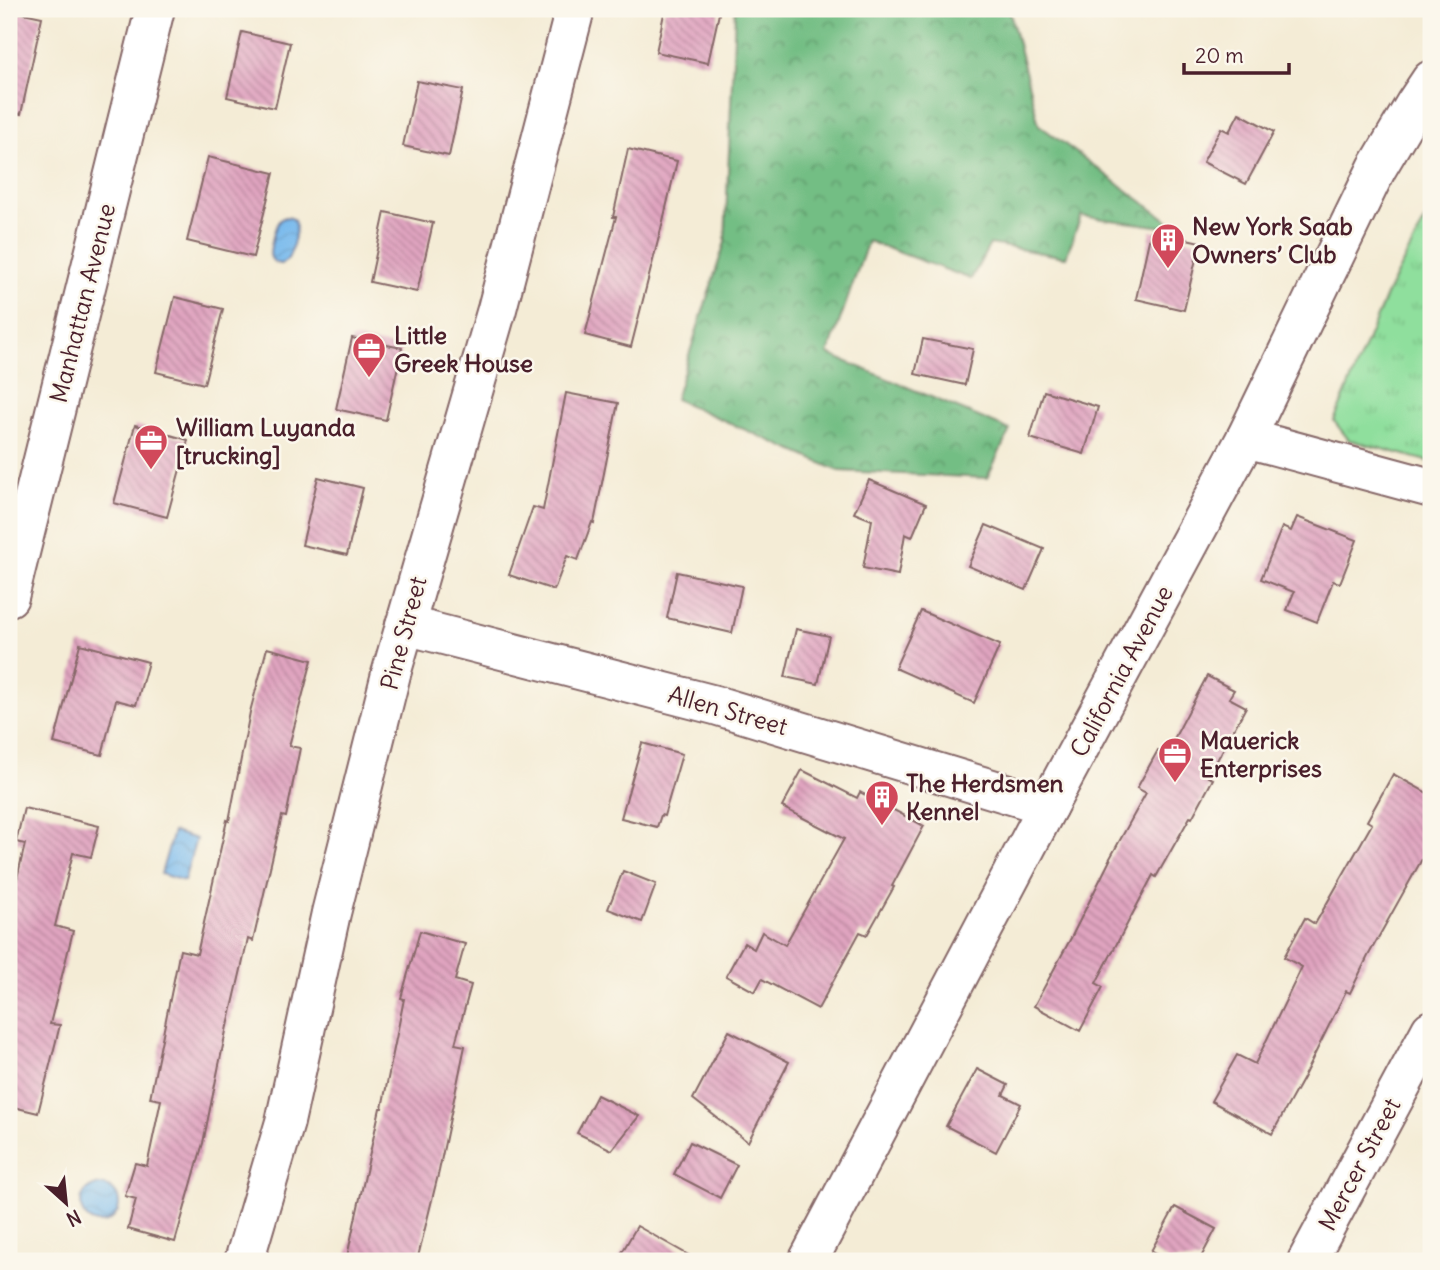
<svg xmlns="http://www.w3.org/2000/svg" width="1440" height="1270" font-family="Delius,sans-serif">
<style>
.forest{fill:url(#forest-crowns);stroke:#5e6e58;stroke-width:2}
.park{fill:url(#park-tufts);stroke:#6c7f64;stroke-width:2}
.water{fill:url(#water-waves);stroke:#616c8c;stroke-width:2}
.building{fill:url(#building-back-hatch)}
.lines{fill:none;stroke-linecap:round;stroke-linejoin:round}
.street-casing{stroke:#866767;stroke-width:42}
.street{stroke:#fff;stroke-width:38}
.labels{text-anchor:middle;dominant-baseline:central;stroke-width:5;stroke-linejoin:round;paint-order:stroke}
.poi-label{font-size:24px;font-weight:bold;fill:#4a1f2b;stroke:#fbf7ec;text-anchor:start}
.street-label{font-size:24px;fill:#4a1f2b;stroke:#fbf7ec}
</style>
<defs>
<pattern id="forest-crowns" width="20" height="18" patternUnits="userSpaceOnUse" patternTransform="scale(1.75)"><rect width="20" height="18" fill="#73be84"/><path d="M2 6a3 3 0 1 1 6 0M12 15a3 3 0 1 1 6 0" fill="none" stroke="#609a6c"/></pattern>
<pattern id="park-tufts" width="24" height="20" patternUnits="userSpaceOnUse" patternTransform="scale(1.75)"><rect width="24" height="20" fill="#8fdf9d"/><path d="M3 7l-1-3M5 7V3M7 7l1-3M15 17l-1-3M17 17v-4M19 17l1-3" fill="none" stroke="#7dbf87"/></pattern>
<pattern id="water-waves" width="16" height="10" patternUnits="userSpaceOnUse" patternTransform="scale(1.75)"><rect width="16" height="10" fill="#78baed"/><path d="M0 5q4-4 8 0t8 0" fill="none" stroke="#699fcb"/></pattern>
<pattern id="building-back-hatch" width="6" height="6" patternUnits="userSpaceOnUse" patternTransform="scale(1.75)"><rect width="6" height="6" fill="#e0a4c0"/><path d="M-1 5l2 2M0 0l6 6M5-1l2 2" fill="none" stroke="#b8859c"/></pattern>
</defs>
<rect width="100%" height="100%" fill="#fbf7ec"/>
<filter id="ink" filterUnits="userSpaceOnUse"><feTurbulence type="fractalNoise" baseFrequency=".0143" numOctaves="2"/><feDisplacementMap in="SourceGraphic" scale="14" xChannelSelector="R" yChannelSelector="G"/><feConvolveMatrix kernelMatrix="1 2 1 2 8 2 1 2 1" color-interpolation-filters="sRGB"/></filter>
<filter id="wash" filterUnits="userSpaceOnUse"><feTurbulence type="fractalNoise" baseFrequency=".00686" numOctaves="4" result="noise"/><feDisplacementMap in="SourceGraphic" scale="28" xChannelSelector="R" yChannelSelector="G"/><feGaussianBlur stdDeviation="1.57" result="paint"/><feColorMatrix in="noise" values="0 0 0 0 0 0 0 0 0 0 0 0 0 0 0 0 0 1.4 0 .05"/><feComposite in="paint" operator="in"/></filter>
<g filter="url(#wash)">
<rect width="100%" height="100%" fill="#f4ecd6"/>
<polygon class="forest" points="737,9 1009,9 1039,125 1179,229 1081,216 1066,257 990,244 971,279 868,241 828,354 1010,430 987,478 839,471 675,399 725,242 735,12"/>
<polygon class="park" points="1431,209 1431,462 1349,440 1334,421 1387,293"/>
<g class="water">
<path d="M286,217C291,218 293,217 295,223C298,229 291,257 286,261C285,262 283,263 281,264C276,263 274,263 271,258C268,253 275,224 280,220C282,218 284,218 286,217Z"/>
<polygon points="173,832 196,839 184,881 161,874"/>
<circle cx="100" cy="1204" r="19"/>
</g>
<g id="blocks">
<g class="building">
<polygon points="665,9 720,9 708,63 656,52"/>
<polygon points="9,10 42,17 21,114 9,112"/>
<polygon points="242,32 290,43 275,108 227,97"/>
<polygon points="417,81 463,90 449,156 403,146"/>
<polygon points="1239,113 1274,132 1246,184 1203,162 1221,128 1229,132"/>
<polygon points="628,149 677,161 663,221 631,347 585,335 616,217 613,217"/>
<polygon points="208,157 274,173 253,257 187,241"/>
<polygon points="385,212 433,223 417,292 370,282"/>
<polygon points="1151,231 1200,242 1184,310 1136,299"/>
<polygon points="175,297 223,309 204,384 156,372"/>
<polygon points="352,338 402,348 386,420 336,409"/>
<polygon points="923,339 973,349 965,385 915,374"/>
<polygon points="1044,391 1098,407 1084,454 1030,438"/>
<polygon points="566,393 618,403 594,523 592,522 578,560 567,556 554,590 509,575 533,507 543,510"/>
<polygon points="135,425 188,440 167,517 114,503"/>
<polygon points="318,477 363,488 347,555 302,545"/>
<polygon points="869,480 926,504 912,537 905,534 898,575 863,568 872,520 854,513"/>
<polygon points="1297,517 1357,540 1340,583 1333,581 1317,622 1287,610 1294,592 1261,579 1282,527 1291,531"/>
<polygon points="986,525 1044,549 1026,590 968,566"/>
<polygon points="677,572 742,586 732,633 667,618"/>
<polygon points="921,611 1000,645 974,703 895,668"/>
<polygon points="796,629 829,636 818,684 785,677"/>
<polygon points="80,644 148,662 136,705 116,700 102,755 54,743"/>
<polygon points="267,648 312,660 289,746 300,748 286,817 282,816 253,941 248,939 228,1026 227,1026 203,1143 175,1242 128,1229 136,1199 125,1196 135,1163 147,1166 161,1100 150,1098 180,950 197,954 227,820 229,821 250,712"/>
<polygon points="1207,676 1234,690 1229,698 1246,707 1208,777 1213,779 1192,818 1190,817 1156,877 1153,875 1096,983 1103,987 1080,1031 1034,1006 1071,938 1110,860 1109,860 1146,793 1137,788 1158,750 1166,754"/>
<polygon points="642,743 682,754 664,816 661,815 657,827 621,818"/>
<polygon points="802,770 857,798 860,792 924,826 892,886 894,887 867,935 860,932 818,1009 762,979 755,992 726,976 744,943 754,949 762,932 785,945 844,839 782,807"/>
<polygon points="1393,774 1431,795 1431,843 1368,956 1350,993 1346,991 1303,1078 1272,1134 1211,1101 1237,1055 1255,1064 1302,967 1284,957 1305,918 1315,924 1372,824 1367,821"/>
<polygon points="24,808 99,826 91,857 73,853 55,926 73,931 50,1024 60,1025 38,1113 9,1106 9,913 25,844 16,842"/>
<polygon points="623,871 656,884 642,922 608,909"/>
<polygon points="420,931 465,944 455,980 471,985 455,1044 465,1046 439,1171 417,1261 346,1261 380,1108 382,1108 404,999 401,998"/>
<polygon points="729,1031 789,1062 748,1142 693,1099"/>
<polygon points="977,1069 1008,1085 1003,1095 1021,1104 996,1152 946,1126"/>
<polygon points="597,1095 639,1116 612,1150 577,1133"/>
<polygon points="690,1142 737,1165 720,1198 674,1174"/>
<polygon points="1175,1207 1216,1229 1199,1261 1170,1261 1151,1251"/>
<polygon points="637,1226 699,1261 617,1261"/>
</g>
</g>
</g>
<g filter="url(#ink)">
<use href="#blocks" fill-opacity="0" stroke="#866767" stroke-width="2"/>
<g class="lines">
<g class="street-casing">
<g id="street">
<polyline points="1246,438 1431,488"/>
<polyline points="9,597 155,9"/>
<polyline points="405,625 715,705 1048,806"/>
<polyline points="244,1261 285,1122 331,913 391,674 497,309 575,9"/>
<polyline points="808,1261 1048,806 1246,438 1377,168 1415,104 1431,80"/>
<polyline points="1307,1261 1431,1030"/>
</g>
</g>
<use href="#street" class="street"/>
</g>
</g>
<defs>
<g id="building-pin" transform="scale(1.75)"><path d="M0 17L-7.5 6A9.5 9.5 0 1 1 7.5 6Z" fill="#d1495b" stroke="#fbf7ec"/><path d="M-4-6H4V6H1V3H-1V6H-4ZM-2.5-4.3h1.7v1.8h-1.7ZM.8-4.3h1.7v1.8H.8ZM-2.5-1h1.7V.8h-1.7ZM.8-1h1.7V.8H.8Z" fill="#fff"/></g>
<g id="office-pin" transform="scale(1.75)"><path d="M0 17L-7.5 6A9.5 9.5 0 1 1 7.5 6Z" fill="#d1495b" stroke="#fbf7ec"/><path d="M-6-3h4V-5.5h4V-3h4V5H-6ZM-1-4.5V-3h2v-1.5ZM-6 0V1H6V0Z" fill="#fff"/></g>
</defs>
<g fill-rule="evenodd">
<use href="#building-pin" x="1168" y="240"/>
<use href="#office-pin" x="369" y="349"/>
<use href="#office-pin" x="151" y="441"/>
<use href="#office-pin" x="1175" y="754"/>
<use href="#building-pin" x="882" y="797"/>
</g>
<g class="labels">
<g class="poi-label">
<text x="1192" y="226">New York Saab<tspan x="1192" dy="28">Owners’ Club</tspan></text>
<text x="394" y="335">Little<tspan x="394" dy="28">Greek House</tspan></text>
<text x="176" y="427">William Luyanda<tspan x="176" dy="28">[trucking]</tspan></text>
<text x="1200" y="740">Mauerick<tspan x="1200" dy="28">Enterprises</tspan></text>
<text x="906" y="783">The Herdsmen<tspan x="906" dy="28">Kennel</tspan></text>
</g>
<g class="street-label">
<text transform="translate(82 303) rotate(-76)">Manhattan Avenue</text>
<text transform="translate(403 633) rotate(-75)">Pine Street</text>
<text transform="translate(1121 671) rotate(-62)">California Avenue</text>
<text transform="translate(728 710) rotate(16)">Allen Street</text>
<text transform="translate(1359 1164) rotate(-62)">Mercer Street</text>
</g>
</g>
<rect width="1440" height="1270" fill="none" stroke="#fbf7ec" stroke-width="35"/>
<g transform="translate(66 1203) rotate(153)" stroke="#fbf7ec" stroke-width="5" paint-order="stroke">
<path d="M0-5L12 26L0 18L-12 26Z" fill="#4a1f2b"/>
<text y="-10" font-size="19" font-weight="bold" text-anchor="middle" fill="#4a1f2b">N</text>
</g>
<path d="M1184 63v10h105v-10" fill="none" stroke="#4a1f2b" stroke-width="3.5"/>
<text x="1195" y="63" font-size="21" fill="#4a1f2b" stroke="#fbf7ec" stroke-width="5" paint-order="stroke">20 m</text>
</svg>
